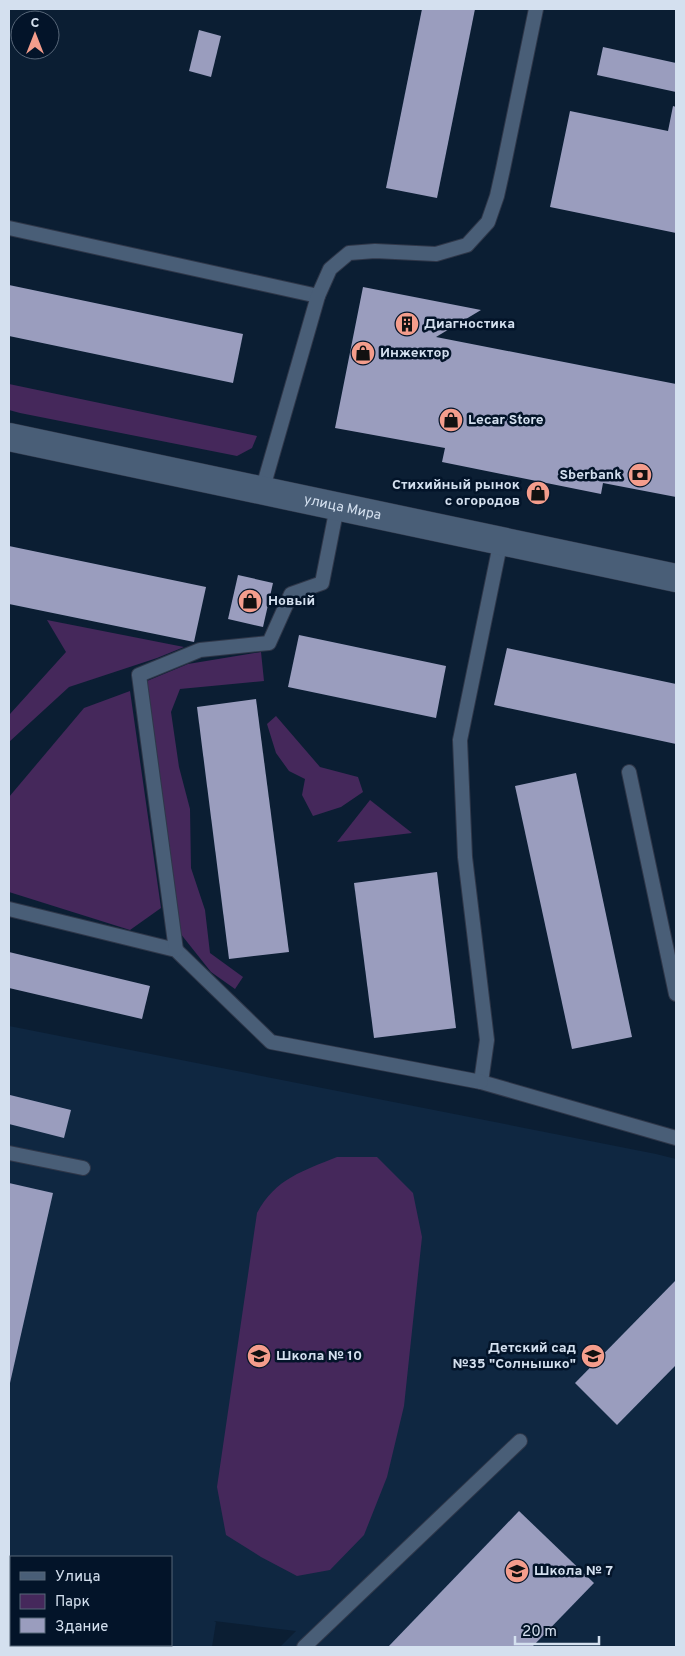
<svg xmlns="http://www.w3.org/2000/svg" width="685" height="1656" font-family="Overpass,sans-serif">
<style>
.built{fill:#0f2741;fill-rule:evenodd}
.green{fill:#45285b}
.building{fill:#9a9dbe}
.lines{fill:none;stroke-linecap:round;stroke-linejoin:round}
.service-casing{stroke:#2f3749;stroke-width:16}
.tertiary-casing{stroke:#2f3749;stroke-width:29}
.service{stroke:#495e77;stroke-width:14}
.tertiary{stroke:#495e77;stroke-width:28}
.labels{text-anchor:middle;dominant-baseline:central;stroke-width:5;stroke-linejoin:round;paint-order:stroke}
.poi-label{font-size:14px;font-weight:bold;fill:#d4e0ef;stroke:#031429;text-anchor:start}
.street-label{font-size:14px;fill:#d4e0ef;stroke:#031429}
</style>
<rect width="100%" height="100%" fill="#0b1e33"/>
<path class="built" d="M9,1026L656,1154L676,1159V1647H280L296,1631L214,1621L216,1622L212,1647H9ZM11,1557H171V1645H11Z"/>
<g class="green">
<polygon points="9,384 257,436 252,448 237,456 20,413 9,410"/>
<polygon points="47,620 184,647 157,658 69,687 9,742 10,714 66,652"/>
<polygon points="261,652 264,681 180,689 171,712 179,767 190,809 191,868 205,910 210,953 243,977 235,989 211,972 180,933 147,681 188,664"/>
<polygon points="130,691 161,908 130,930 9,892 9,797 84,708"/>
<polygon points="276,716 320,767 358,777 363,792 341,807 313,816 302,795 305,779 289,771 276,753 267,724"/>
<polygon points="370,800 412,833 337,842"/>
<path d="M337,1157H377L413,1193L422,1237L404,1406L387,1477L364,1535L330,1570L297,1576L261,1557L226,1535L217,1487L257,1213C276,1178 303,1171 337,1157Z"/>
</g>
<g class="building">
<polygon points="422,9 475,9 437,198 386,188"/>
<polygon points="199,30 221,36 211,77 189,71"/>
<polygon points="603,47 676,63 676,92 597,75"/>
<polygon points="673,106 676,107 676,233 550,207 570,111 668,131"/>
<polygon points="9,285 243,334 233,383 9,336"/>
<polygon points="363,287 481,310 436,337 676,384 676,497 603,483 601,494 442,462 445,448 335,428"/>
<polygon points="9,546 206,587 194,642 9,604"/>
<polygon points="238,575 273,583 263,627 228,619"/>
<polygon points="299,635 446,666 436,718 288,687"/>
<polygon points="507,648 676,684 676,744 494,705"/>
<polygon points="256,699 289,952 229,959 197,707"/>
<polygon points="576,773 632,1037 572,1049 515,786"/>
<polygon points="437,872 456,1028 374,1038 354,883"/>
<polygon points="9,952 150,986 142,1019 9,988"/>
<polygon points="10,1095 71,1110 64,1138 9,1124"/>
<polygon points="9,1183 53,1193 10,1383 9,1383"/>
<polygon points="676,1280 676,1365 617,1425 575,1383"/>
<polygon points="519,1511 594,1583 532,1647 388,1647"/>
</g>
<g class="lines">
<g class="service-casing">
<g id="service">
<polyline points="9,228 318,296"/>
<polyline points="262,491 318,296 330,269 349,253 375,251 436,254 467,245 488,222 497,196 503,169 536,9"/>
<polyline points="501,540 460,740 465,857 487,1040 481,1082 676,1138"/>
<polyline points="629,772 676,994"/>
<polyline points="9,909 176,950 271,1042 481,1082"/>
<polyline points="176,950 139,675 200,650 269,643 291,594 322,583 337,507"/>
<polyline points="9,1153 83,1168"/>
<polyline points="304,1647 520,1441"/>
</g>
</g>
<g class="tertiary-casing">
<g id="tertiary">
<path id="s1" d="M9,437L676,578"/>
</g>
</g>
<use href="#service" class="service"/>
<use href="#tertiary" class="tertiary"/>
</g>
<defs>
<g id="building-disc" transform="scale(1.25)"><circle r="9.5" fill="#f49d8c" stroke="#031429"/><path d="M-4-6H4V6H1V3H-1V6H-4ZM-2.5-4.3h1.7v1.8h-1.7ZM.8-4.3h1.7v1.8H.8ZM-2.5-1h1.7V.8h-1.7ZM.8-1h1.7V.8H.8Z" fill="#111"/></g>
<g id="shop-disc" transform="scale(1.25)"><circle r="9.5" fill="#f49d8c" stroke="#031429"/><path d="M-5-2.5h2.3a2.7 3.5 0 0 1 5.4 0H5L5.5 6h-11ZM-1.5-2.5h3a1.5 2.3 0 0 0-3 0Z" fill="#111"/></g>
<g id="bank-disc" transform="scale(1.25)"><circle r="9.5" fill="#f49d8c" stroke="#031429"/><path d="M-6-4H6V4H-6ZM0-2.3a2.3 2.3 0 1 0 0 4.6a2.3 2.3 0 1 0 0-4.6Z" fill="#111"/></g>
<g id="school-disc" transform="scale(1.25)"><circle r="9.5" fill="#f49d8c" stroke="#031429"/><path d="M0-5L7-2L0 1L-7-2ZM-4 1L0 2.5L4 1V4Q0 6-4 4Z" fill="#111"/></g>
</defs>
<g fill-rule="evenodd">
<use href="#building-disc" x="407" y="324"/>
<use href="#shop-disc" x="363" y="353"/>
<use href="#shop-disc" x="451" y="420"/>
<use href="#bank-disc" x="640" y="475"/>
<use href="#shop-disc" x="538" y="493"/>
<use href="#shop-disc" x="250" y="601"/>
<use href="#school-disc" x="259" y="1356"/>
<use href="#school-disc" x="593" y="1356"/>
<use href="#school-disc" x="517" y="1571"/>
</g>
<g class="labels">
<g class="poi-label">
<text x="424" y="324">Диагностика</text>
<text x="380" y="353">Инжектор</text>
<text x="468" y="420">Lecar Store</text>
<text x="622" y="475" text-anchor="end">Sberbank</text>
<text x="520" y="485" text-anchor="end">Стихийный рынок<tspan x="520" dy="16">с огородов</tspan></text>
<text x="268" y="601">Новый</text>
<text x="576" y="1348" text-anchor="end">Детский сад<tspan x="576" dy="16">№35 "Солнышко"</tspan></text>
<text x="276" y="1356">Школа № 10</text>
<text x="534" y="1571">Школа № 7</text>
</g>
<g class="street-label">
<text stroke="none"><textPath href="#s1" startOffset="341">улица Мира</textPath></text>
</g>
</g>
<rect width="685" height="1656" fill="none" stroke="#d4e0ef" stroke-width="20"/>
<rect x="10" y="1556" width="162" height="90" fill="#031429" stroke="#576678"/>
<rect x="20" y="1572" width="25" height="8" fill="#495e77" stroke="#576678"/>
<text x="55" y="1581" font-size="15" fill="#d4e0ef">Улица</text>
<rect x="20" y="1594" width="25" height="15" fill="#45285b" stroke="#576678"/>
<text x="55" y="1606" font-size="15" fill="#d4e0ef">Парк</text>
<rect x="20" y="1618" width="25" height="15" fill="#9a9dbe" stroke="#576678"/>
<text x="55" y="1631" font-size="15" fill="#d4e0ef">Здание</text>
<g transform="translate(35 35)"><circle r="24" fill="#031429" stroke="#576678"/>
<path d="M0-4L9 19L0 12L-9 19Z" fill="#f49d8c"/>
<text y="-8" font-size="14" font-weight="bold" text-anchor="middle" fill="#d4e0ef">С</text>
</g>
<path d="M515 1636v8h84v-8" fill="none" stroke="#d4e0ef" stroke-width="2.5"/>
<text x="522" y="1636" font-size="15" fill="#d4e0ef" stroke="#031429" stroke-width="4" paint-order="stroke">20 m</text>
</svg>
